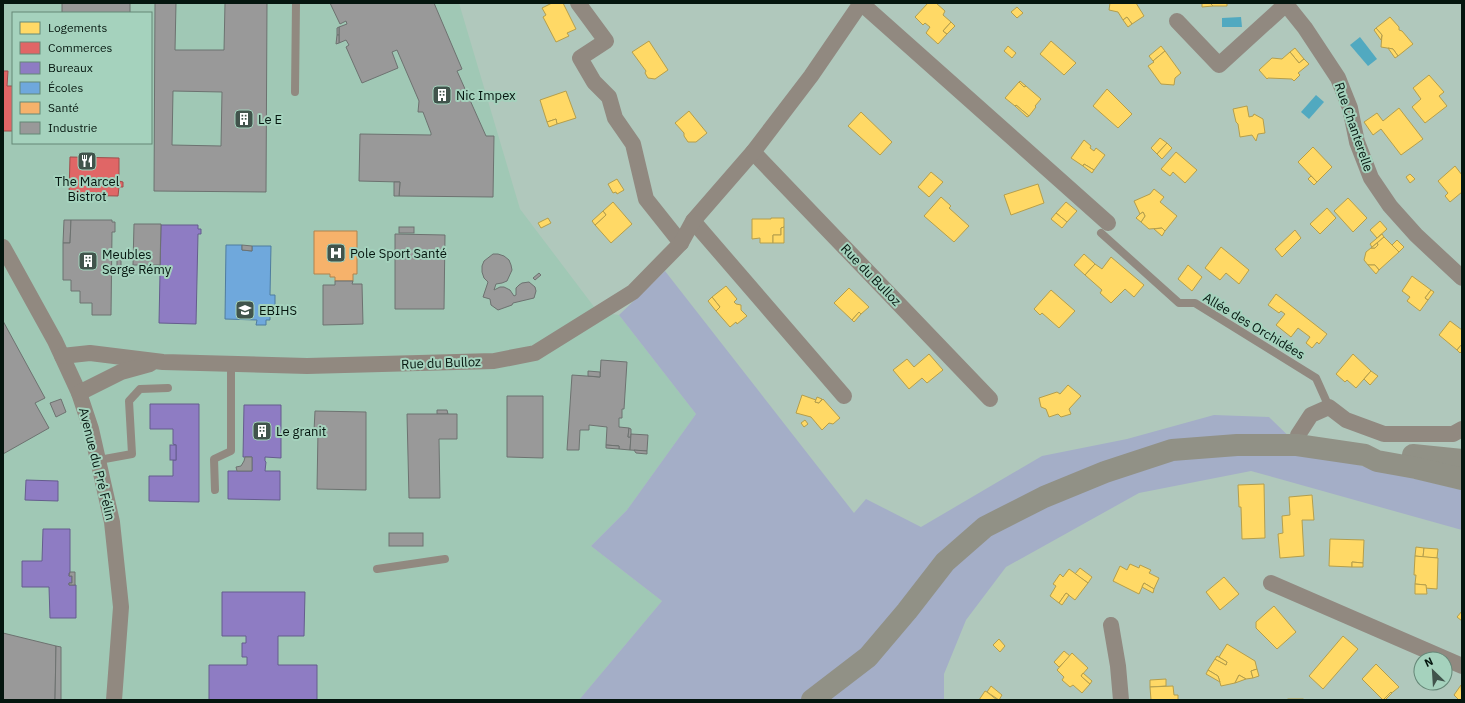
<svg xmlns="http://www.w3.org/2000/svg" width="1465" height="703" font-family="'IBM Plex Sans',sans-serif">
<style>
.built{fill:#a0c8b5;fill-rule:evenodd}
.green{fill:#a4aec7}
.water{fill:#51a9c0}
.homes{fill:#ffd966;stroke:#b49e4c}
.shops{fill:#e06666;stroke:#9e4e4c}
.offices{fill:#8e7cc3;stroke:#655d8d}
.schools{fill:#6fa8dc;stroke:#4f7c9e}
.health{fill:#f6b26b;stroke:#ae834f}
.industry{fill:#999;stroke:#6d7270;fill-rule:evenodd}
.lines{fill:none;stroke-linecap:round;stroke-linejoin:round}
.service{stroke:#918980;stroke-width:8}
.minor{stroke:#918980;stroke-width:16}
.secondary{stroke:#919186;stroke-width:22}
.labels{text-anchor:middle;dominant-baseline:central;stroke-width:4;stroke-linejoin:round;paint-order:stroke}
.poi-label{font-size:13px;fill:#05160f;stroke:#a5d2bd;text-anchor:start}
.street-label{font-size:13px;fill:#05160f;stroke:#a5d2bd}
</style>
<rect width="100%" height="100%" fill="#b0c8bc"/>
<path class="built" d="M3,3H459L520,209L598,312L619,315L696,414L627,510L591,546L662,601L579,700H3ZM13,13H151V143H13Z"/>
<polygon class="green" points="665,271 854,513 866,499 921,527 1042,456 1127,439 1214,415 1269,417 1305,452 1462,490 1462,530 1251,471 1139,493 1006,567 966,620 944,674 944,700 579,700 662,601 591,546 627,510 696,414 619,315"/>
<g class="water">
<polygon points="1241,17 1242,27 1222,27 1222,18"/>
<polygon points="1360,37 1377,59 1368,66 1350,45"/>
<polygon points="1316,95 1324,102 1309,119 1301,112"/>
</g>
<g class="homes">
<polygon points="552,3 563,3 576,29 567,33 569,36 556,42 543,17 546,15 542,8"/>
<polygon points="928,3 936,3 945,11 943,15 951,22 943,31 947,34 938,44 926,33 930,27 925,23 923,25 915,17"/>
<polygon points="1110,3 1136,3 1144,16 1132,24 1127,17 1123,20 1118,12 1109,10"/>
<polygon points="1202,3 1210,3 1213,6 1202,7"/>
<polygon points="1202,3 1227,3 1227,6 1213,6 1210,3"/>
<polygon points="1017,7 1023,13 1017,18 1011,12"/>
<polygon points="1127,17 1132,24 1128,27 1123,20"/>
<polygon points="1390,17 1399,27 1399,30 1402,31 1413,44 1398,56 1393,49 1381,47 1382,35 1376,28"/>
<polygon points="951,22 955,26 947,34 943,31"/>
<polygon points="1376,28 1382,35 1381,40 1374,30"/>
<polygon points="649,41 668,70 655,79 648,78 645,73 646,71 632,52"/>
<polygon points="1051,41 1076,63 1064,75 1040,54"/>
<polygon points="1008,46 1016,53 1012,58 1004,51"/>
<polygon points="1161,46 1165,51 1153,61 1149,56"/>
<polygon points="1295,48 1304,59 1299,63 1290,52"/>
<polygon points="1388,48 1393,49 1398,56 1395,58"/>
<polygon points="1165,51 1181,73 1175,78 1174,85 1161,84 1148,66 1154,62 1153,61"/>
<polygon points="1290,52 1299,63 1304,59 1309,64 1298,73 1300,75 1294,81 1292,79 1268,78 1267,79 1259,70 1272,58 1282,59"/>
<polygon points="1429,75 1444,92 1439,96 1447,106 1425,123 1412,107 1421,99 1413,88"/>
<polygon points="1020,81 1026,86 1024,87 1019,82"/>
<polygon points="1019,82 1024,87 1026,86 1041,99 1035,106 1036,107 1029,116 1016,105 1015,106 1005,98"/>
<polygon points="1107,89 1132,114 1118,128 1093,106"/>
<polygon points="566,91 576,118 557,124 556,119 547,122 540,100"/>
<polygon points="1016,105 1029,116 1027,117 1015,106"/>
<polygon points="1247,106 1249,117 1253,116 1254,114 1263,119 1265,133 1258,134 1256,141 1252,135 1240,137 1238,124 1236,122 1233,109"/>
<polygon points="1399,108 1423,139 1401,155 1381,129 1373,135 1364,122 1377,113 1383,121"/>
<polygon points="689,111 707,133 696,142 688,142 684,136 684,133 675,123"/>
<polygon points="861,112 892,142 880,155 848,126"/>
<polygon points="556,119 557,124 549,127 547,122"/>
<polygon points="1160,138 1167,143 1157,154 1151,148"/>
<polygon points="1084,140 1091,146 1090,148 1094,151 1096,148 1105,155 1094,170 1084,164 1083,166 1071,158"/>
<polygon points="1167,143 1172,148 1162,159 1157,154"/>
<polygon points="1313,147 1332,167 1317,182 1298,162"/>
<polygon points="1176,152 1197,170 1185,183 1173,172 1170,176 1161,169"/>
<polygon points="1084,164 1094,170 1092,173 1083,166"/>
<polygon points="1455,166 1462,175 1462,192 1450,202 1445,196 1448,193 1438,181"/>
<polygon points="931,172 943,182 929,197 918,187"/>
<polygon points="1410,174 1415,179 1410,183 1406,177"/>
<polygon points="1311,176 1317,182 1314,185 1308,179"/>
<polygon points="617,179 624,190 617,194 616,192 613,193 608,184"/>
<polygon points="1038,184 1044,203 1011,215 1004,195"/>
<polygon points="1154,189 1164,197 1160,202 1177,216 1165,231 1162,228 1149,229 1141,222 1145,216 1143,212 1140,214 1134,201 1150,194"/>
<polygon points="941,197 951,206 949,208 969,226 954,242 924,216"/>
<polygon points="1348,198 1367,218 1353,232 1334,211"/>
<polygon points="613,202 632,224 611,243 595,225 606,215 603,211"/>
<polygon points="1066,202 1077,211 1067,222 1056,213"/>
<polygon points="1327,208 1336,218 1320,234 1310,224"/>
<polygon points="603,211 606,215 595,225 592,221"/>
<polygon points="1143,212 1145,216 1141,222 1136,218 1140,214"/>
<polygon points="1056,213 1067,222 1062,228 1051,219"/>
<polygon points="548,218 551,223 541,228 538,223"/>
<polygon points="771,218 784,218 784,227 781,228 781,235 773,235 773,243 760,243 760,238 752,239 752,219 771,219"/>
<polygon points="1380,221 1387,229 1377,238 1370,230"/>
<polygon points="784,227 784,243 773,243 773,235 781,235 781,228"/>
<polygon points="1162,228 1165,231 1162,236 1154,229"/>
<polygon points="1295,230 1301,238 1282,257 1275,249"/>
<polygon points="1382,234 1384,237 1372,247 1370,244"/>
<polygon points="1384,237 1399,252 1379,270 1375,265 1368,265 1364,260 1366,252 1371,248 1375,248 1378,245 1377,243"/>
<polygon points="1397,240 1404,247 1399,252 1392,245"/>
<polygon points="1377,243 1378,245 1375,248 1371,248"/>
<polygon points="1221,247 1249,270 1239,284 1226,273 1220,280 1205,268"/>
<polygon points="1084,254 1095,264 1085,275 1074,265"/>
<polygon points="1111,257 1144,285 1134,297 1125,289 1111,303 1100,293 1102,290 1085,275 1095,264 1102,269"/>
<polygon points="1188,265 1202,277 1192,291 1178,279"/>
<polygon points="1368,265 1375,265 1379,270 1376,274"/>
<polygon points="1412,276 1431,290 1425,298 1428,300 1420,311 1407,301 1410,297 1402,291"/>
<polygon points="726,286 737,299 734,302 736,304 741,305 741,310 747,316 737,324 736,322 730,327 716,311 720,307 712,297"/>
<polygon points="849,288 869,307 861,314 859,312 852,320 834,303"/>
<polygon points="1051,290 1075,311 1059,328 1042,313 1040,315 1034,309"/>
<polygon points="1431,290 1434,292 1428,300 1425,298"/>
<polygon points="1276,294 1327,334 1319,344 1317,342 1312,348 1306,343 1310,337 1298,328 1291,337 1276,325 1285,314 1281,311 1279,313 1268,305"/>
<polygon points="712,297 720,307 716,311 708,301"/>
<polygon points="859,312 861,314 854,322 852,320"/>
<polygon points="1450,321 1462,330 1462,344 1457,350 1439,335"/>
<polygon points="1462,344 1462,351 1460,353 1457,350"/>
<polygon points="929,354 943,370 927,383 922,378 909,389 893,370 907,359 914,367"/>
<polygon points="1353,354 1371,371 1356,388 1347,380 1345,382 1336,374"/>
<polygon points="1371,371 1378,376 1370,385 1364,379"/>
<polygon points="1068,385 1081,396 1069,409 1071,414 1061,417 1058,414 1049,417 1046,409 1041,407 1039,398 1057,392 1060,394"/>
<polygon points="802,395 816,400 815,402 819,403 823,399 840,418 833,424 829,423 822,430 811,417 796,413"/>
<polygon points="817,397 822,399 819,403 815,402"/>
<polygon points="805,420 808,424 804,427 801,423"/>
<polygon points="1264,484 1265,538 1242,539 1241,507 1239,507 1238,485"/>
<polygon points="1312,495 1314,520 1302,520 1304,556 1280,558 1278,534 1283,533 1282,516 1290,515 1289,497"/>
<polygon points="1330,539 1364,540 1363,563 1352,562 1352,567 1329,566"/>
<polygon points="1416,547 1424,548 1423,557 1415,556"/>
<polygon points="1424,548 1438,549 1437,558 1423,557"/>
<polygon points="1415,556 1438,558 1437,589 1425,588 1426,585 1415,584 1416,575 1414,575"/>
<polygon points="1352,562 1363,563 1363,567 1352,567"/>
<polygon points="1130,564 1139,568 1140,565 1151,570 1149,573 1159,578 1154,589 1144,583 1139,594 1113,581 1120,566 1127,570"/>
<polygon points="1080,568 1092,577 1088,583 1075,574"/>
<polygon points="1069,569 1088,583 1075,600 1066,593 1059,603 1050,596 1056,586 1053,584 1060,574 1063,577"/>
<polygon points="1224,577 1239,594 1220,610 1206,592"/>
<polygon points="1144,583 1154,589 1153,593 1142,587"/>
<polygon points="1415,584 1426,585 1427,594 1415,594"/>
<polygon points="1066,593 1069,595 1062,605 1059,603"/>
<polygon points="1274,606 1296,632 1277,649 1256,628 1256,622"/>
<polygon points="1462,611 1462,621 1457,617"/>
<polygon points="1343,636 1358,649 1323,689 1309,676"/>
<polygon points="999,639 1005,646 1000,652 993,645"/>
<polygon points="1227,644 1255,661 1257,669 1251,671 1253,678 1246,679 1239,675 1235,683 1221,686 1218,676 1208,670 1215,659 1226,665 1227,662 1219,657"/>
<polygon points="1064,651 1070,656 1059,667 1054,662"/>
<polygon points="1072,653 1088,668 1081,676 1090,684 1082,693 1073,685 1070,687 1062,680 1064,677 1057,670"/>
<polygon points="1217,656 1227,662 1226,665 1215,659"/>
<polygon points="1376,664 1399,687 1383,700 1362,679"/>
<polygon points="1257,669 1259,676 1253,678 1251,671"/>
<polygon points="1208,670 1218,676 1220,682 1206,674"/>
<polygon points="1083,673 1092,681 1090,684 1081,676"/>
<polygon points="1239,675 1246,679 1235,683"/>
<polygon points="1166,679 1166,686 1150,687 1150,680"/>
<polygon points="1461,685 1462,700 1459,700 1454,695"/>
<polygon points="991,686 1002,695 999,700 987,692"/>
<polygon points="1173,686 1174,695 1178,695 1178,700 1151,700 1150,687"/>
<polygon points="985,691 987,692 997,700 979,700"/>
<polygon points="1391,692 1392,693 1385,700 1383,700"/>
<rect x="1288" y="699" width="15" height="1"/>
</g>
<g class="shops">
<polygon points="3,71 8,71 7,86 13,86 13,131 3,131"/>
<polygon points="70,157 119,158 119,181 123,182 123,187 119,187 118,196 69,195"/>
</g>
<g class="offices">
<polygon points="161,225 198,225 198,229 201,229 201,234 198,234 196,324 159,323"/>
<polygon points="150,404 199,404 199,502 149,501 149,476 173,476 173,460 176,460 176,445 173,444 173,429 150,429"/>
<polygon points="244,405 281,405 281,458 265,457 265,461 266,462 265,471 280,471 280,500 228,499 228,471 252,471 252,457 243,457"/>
<rect x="170" y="445" width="6" height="15"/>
<polygon points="26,480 58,481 58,501 25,500"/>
<polygon points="43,529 70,529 70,573 69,573 69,576 72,576 72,583 69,583 69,585 76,585 76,618 50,618 49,587 22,587 22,561 42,561"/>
<polygon points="222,592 305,592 304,636 278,636 278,665 317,665 317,700 209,700 209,665 247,665 247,657 242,657 242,643 246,643 246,636 222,636"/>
</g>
<polygon class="schools" points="226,245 242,245 242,250 252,251 252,246 271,246 270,295 275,295 275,308 270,308 270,320 266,320 266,325 256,325 257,320 225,319"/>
<polygon class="health" points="314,231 357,231 357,274 353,274 353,281 335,281 335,277 330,277 330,274 314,274"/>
<g class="industry">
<rect x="62" y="3" width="68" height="10"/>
<path d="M155,3H176L175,50H224L225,3H267L266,192L154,191ZM173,91L222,92L221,146L172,145Z"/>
<polygon points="330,3 434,3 462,69 457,71 486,136 494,136 493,197 399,196 400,182 359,181 360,134 431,135 431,133 423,112 418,112 419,101 397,50 392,52 398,68 362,83 346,47 349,45 346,40 339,43 339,27 347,24 346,21 340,24"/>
<polygon points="339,27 339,35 337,35 337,28"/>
<polygon points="337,35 339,35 339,43 336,44"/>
<polygon points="394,182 400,182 399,196 394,196"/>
<polygon points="64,220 71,220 70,243 63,243"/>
<polygon points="71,220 112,220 112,222 115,222 115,232 112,232 111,315 92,315 92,303 80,303 80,291 71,291 71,280 63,280 63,243 70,243"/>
<polygon points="134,224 161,224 160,265 133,265"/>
<rect x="399" y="227" width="15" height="6"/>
<polygon points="395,234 445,235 444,309 395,309"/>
<polygon points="242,245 252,246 252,251 242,250"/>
<rect x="117" y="252" width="4" height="17"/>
<polygon points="493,254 498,254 504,256 509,260 511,265 512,270 507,281 502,283 496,284 494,290 500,287 504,287 510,290 514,296 516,295 516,288 519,285 522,283 529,282 535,287 536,291 534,298 513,303 512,305 498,310 491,305 490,299 483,297 488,282 484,278 482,272 482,266 484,261"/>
<polygon points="539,273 541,275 535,280 533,278"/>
<polygon points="335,281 353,281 352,284 362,284 363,324 323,325 323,285 335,285"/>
<polygon points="3,321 45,398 35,403 49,428 3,454"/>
<polygon points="601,360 627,362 624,409 622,409 622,418 619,418 619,427 629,428 628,437 631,437 630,450 619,449 619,446 606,445 607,427 589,425 589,430 580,430 579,450 567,450 572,375 600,377"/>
<polygon points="588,371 600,372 600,377 588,376"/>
<polygon points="507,396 543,396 543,458 507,457"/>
<polygon points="61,399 66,412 56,417 50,403"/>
<polygon points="437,410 447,410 448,414 437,414"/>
<polygon points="315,411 366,412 366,490 317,489 318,431 314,431"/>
<polygon points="407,414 457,414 457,439 439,439 440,498 409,498"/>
<polygon points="629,428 631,429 631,437 628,437"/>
<polygon points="631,434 648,435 647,451 630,450"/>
<polygon points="606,445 619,446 619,449 606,448"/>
<polygon points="634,450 647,451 647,454 636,453"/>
<polygon points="245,457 252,457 252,471 237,471 236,467 241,466 244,461"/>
<rect x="389" y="533" width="34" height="13"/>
<polygon points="70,572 75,572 75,585 69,585 69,583 72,583 72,576 69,576"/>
<polygon points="3,633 56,646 55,700 3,700"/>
<polygon points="56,646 61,647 61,700 55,700"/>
</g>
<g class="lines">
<g class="service">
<polyline points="295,92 296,3"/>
<polyline points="1101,233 1179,303 1195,303 1316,378 1329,407"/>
<polyline points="99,460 132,454 129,401 140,389 168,388"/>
<polyline points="215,490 214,459 231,451 231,364"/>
<polyline points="377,569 445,559"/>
</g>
<g class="minor">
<polyline points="578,3 606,41 580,58 594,82 609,97 615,118 633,144 646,199 681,243"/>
<polyline points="861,3 1108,223"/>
<polyline points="1285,3 1305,28 1338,78 1350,108 1357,142 1371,178 1390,206 1416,235 1462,278"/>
<polyline points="1177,21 1219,65 1286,4"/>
<polyline points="753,152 990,399"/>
<polyline points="693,221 844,396"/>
<polyline points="3,247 55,341 79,393 91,429 112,522 121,607 114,700"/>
<polyline points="62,356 90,353 163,362 307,366 494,361 535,353 633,292 681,243 693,221 753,152 811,76 861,3"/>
<polyline points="79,393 121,372 150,364"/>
<polyline points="1297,445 1298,435 1311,415 1329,407 1346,420 1384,434 1453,434 1462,429"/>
<polyline points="1271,583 1462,666"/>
<polyline points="1111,625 1118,666 1121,700"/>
</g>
<g class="secondary">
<polyline points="1413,455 1462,460"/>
<polyline points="812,700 868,657 907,611 945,562 985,527 1044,497 1105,472 1172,450 1237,445 1297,445 1365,455 1377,461 1416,468 1462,479"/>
</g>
</g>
<defs>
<g id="building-square" transform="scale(1)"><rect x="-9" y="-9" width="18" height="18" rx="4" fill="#41544c" stroke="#a5d2bd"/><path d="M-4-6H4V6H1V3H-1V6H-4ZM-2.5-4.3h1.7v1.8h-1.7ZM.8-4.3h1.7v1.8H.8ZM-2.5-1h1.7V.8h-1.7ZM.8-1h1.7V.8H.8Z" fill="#fff"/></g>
<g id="restaurant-square" transform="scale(1)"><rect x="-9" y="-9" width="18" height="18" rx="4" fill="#41544c" stroke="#a5d2bd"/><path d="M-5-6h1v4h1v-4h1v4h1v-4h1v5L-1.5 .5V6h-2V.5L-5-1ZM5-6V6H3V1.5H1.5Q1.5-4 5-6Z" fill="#fff"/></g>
<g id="hospital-square" transform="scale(1)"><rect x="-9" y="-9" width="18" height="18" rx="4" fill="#41544c" stroke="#a5d2bd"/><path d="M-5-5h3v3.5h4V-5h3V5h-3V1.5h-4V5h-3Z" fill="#fff"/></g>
<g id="school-square" transform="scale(1)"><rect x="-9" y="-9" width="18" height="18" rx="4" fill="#41544c" stroke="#a5d2bd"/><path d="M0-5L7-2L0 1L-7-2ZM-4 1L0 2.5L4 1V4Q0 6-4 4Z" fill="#fff"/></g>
</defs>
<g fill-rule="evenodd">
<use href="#building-square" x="442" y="95"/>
<use href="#building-square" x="244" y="119"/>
<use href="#restaurant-square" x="87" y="161"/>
<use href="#hospital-square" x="336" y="253"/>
<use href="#building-square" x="88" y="261"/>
<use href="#school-square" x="245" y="310"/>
<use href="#building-square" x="262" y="431"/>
</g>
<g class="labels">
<g class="poi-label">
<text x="456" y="95">Nic Impex</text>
<text x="258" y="119">Le E</text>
<text x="87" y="181" text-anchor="middle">The Marcel<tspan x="87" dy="15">Bistrot</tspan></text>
<text x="350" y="253">Pole Sport Santé</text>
<text x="102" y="254">Meubles<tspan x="102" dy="15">Serge Rémy</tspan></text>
<text x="259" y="310">EBIHS</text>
<text x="276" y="431">Le granit</text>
</g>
<g class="street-label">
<text transform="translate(1354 127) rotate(71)">Rue Chanterelle</text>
<text transform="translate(871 275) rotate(46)">Rue du Bulloz</text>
<text transform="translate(1254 326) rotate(31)">Allée des Orchidées</text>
<text transform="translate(441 363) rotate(-2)">Rue du Bulloz</text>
<text transform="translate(97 464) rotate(76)">Avenue du Pré Félin</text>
</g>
</g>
<rect width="1465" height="703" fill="none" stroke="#05160f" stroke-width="8"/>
<rect x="12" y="12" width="140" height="132" fill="#a5d2bd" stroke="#658777"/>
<rect x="20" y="22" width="20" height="12" fill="#ffd966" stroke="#658777"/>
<text x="48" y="32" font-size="12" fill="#05160f">Logements</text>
<rect x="20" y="42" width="20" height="12" fill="#e06666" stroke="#658777"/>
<text x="48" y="52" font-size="12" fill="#05160f">Commerces</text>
<rect x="20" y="62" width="20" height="12" fill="#8e7cc3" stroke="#658777"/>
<text x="48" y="72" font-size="12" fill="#05160f">Bureaux</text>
<rect x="20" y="82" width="20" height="12" fill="#6fa8dc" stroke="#658777"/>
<text x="48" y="92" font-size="12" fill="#05160f">Écoles</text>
<rect x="20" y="102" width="20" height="12" fill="#f6b26b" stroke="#658777"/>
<text x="48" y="112" font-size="12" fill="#05160f">Santé</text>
<rect x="20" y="122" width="20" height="12" fill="#999999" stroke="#658777"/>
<text x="48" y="132" font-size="12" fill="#05160f">Industrie</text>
<g transform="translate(1433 671) rotate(335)"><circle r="19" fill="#a5d2bd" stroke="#658777"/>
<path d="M0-3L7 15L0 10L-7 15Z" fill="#41544c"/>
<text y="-6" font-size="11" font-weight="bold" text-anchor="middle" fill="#05160f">N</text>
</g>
</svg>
